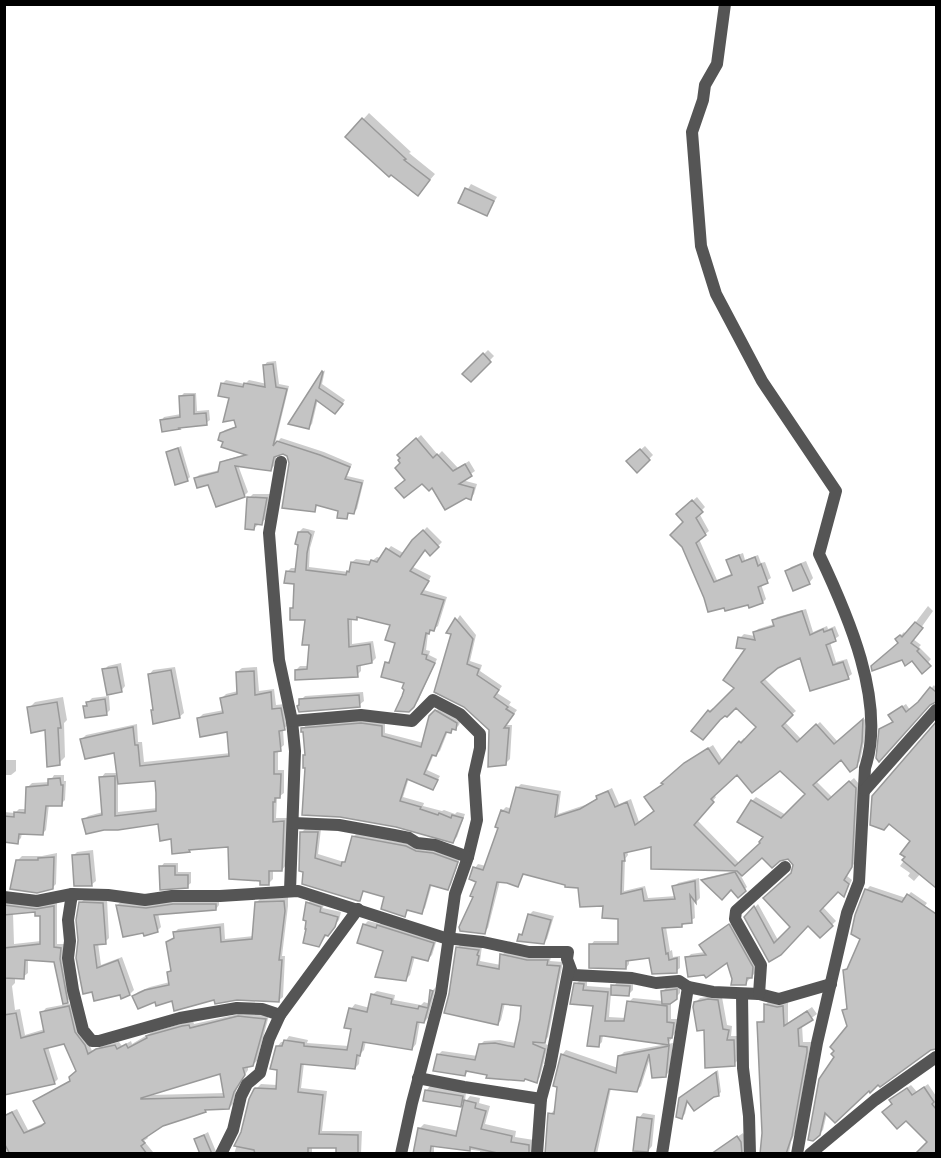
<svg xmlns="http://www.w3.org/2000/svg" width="941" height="1158" font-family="Helvetica,sans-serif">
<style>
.shadow{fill:#0003;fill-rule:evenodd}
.building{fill:#c4c4c4;stroke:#999;stroke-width:1.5;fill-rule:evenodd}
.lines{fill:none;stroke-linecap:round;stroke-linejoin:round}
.minor{stroke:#555;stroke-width:12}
</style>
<rect width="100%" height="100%" fill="#fff"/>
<g class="shadow">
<polygon points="369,113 411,152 409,153 435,174 418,194 347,137"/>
<polygon points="471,184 497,197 487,214 460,202"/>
<polygon points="488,350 494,356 471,380 464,374"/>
<polygon points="276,361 279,384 289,386 275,444 281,438 324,452 352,464 347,476 364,480 357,509 353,513 350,512 346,518 339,510 318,504 314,511 288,455 283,452 277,455 274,466 271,469 238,465 248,492 245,495 217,505 209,483 196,478 199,475 220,470 222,463 225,460 246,454 225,441 221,434 225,430 237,426 231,397 222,384 226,380 245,384 249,380 267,384 264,366 267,362"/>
<polygon points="325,370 322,384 345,400 339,409 318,399 312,424 309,427 323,372"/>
<polygon points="184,393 196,393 197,411 209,410 210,420 206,423 161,421 164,417 181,414 181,396"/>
<polygon points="421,435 438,455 442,451 458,468 469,461 475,471 462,480 477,484 474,494 471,498 422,482 407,480 402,458 399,455"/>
<polygon points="181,446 190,477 187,480 168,453"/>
<polygon points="645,446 653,455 637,471 628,461"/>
<polygon points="253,494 270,494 266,519 254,528 249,498"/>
<polygon points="697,497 705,507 699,513 709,531 699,539 717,580 733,573 728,560 732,557 743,553 745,560 758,555 761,563 765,562 771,578 761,584 766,599 763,602 725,606 710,610 685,522 678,514"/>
<polygon points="427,527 442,542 430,554 425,549 413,567 431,576 424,590 447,597 438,626 428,633 426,650 430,651 429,655 437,659 418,701 408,711 403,696 406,682 386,663 392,659 397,642 392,624 359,616 356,619 352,618 352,644 373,641 376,658 372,662 361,664 361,671 357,675 296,670 300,666 309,666 310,644 307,619 291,609 294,605 296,583 287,572 291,568 297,568 299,532 303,528 315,531 310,548 309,567 349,572 352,562 356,559 372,561 377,557 381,558 391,546 405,554 414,541"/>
<polygon points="806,561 813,578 809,583 786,572 791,567"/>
<polygon points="928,606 933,611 913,639 921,645 919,647 931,659 924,667 897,639 904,632 906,635"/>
<path d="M806,609L813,632L827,626L828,629L835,626L839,636L830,642L836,662L847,659L852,674L848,677L801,655L777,667L764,678L796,711L784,721L801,739L820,722L838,742L866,718L865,737L860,761L856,766L841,758L816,781L832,797L854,778L859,784L855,862L847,876L852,880L844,895L838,891L822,906L836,921L820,936L808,924L780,954L745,918L758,904L778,940L792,927L793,861L787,857L762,856L741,876L747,887L738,896L731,888L703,880L705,878L738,870L653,845L627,850L628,855L625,859L624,891L645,886L648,898L676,896L674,887L678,883L699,878L700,898L697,901L694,898L695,918L681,926L666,927L670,951L672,950L673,957L680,956V968L676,971L651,956L629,959V964L626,968L591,945L594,941H619L620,918L580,887L525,873L517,885L500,881L488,928L484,932L475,896L478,881L475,868L478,864L486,866L500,827L497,826L503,810L506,807L512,809L517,788L521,784L561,791L558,814L585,805L599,798L602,793L612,788L619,804L631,799L639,822L655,811L664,784L689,760L713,745L723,761L740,742L744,738L746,740L758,726L736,706L725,714L706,734L709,711L713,708L715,710L736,688L747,648L740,638L744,634L755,636L754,633L758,629L774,624L773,621L777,617ZM780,769L807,794L786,815L756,797L752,801L765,837L762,843L740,864L697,820L716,797L713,794L737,773Z"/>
<polygon points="460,615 476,635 470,661 482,665 480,671 502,686 497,693 511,702 509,705 517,710 506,725 512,725 510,759 506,763 490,730 453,633 449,632"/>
<polygon points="121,663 125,686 121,691 104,670 108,666"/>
<polygon points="175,667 184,713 179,717 155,709 149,675 153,670"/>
<path d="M257,667L259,691L274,689L276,705L285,704L288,725L283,729L284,745L278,750V770H284V793L277,798L276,818H288L286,865L282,870L273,869V879L269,883L262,879L229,845L191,849L189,851L172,838L159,822L84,820L88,816L103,812L101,778L105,773H118L116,751L82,739L86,735L137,724L138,742H142L144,762L231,753L228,730L199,718L203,714L224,710L222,698L226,694L238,691L237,672L242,668ZM157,779L158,808L118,812V782Z"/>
<polygon points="934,685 936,688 936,701 880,730 894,721 894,712 906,704 910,710 921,701"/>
<polygon points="363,692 364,701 359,705 301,700 305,696"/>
<polygon points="109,696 110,710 106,714 85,706 92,698"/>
<polygon points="63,697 67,720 64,723 65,757 59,763 47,728 29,708 35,702"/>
<polygon points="440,707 461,719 459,725 455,729 448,731 440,751 436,754 434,754 427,770 440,776 433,788 409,778 403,797 424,803 423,806 442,811 444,810 455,814 457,812 465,814 457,837 453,841 306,754 303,729 306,725 366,720 385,722 385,733 424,743 430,717"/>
<polygon points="936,724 936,886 921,873 914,881 908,876 910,873 900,866 907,857 912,840 873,797"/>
<polygon points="4,760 16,760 16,771 11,775 4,775"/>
<polygon points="54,775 64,775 64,781 66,781 65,800 61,804 49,804 46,830 42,834 22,833 21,838 17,842 4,841 4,812 15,813 19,809 27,809 28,787 32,783 50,782"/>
<polygon points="306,828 321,829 318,854 344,862 348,858 353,837 357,833 437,850 460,858 451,885 447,888 432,884 425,908 421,912 409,909 405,915 386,896 365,890 359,899 303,882 302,832"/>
<polygon points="93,850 96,881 91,885 73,856 77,852"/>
<polygon points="57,853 56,884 52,888 17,861 22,856 42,856"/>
<polygon points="164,863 178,863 178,872 191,872 191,883 187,886 161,867"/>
<polygon points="870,886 906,898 911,892 927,903 892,949 936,918 936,975 933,977 936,982 936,1047 931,1049 869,1089 827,1113 823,1130 819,1134 836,1057 849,1026 844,1011 848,1006 844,970 850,966 862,938 852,934 867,889"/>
<polygon points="288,897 288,906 282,956 285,956 283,997 278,1001 215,998 156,1000 134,996 138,992 150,987 170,982 169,973 172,969 167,942 175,937 174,933 178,929 224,923 225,939 254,936 256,903 260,899"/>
<polygon points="85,899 107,899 109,938 105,942 98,943 101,965 122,957 134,990 130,994 121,993 95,999 80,903"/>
<polygon points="312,899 324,903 323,908 341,912 339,920 318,946 308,919 308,903"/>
<path d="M4,900L57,903V944H64L71,997L65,1004L56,960L28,959V973L23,977H15V983L12,986L15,1010L20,1009L25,1035L45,1029L42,1013L46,1008L73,1003L92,1051L102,1046L119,1042L122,1046L131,1041L132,1044L152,1032L187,1022L193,1021L194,1024L243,1013L269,1015L257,1061L252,1065L248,1066V1070L237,1087L233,1104L229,1108H208L205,1111L162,1125L146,1135L148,1138L144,1141L153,1152L152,1154H4V1115L17,1109L28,1130L46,1122L35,1101L71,1080L77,1071L65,1042L48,1047L58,1079L54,1083L4,1093ZM37,911L41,915V941L14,944L13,913ZM221,1072L225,1093L151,1095Z"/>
<polygon points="219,901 219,905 216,909 158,913 161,927 157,931 117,905 121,902"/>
<polygon points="533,911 554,916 547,939 544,942 520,935 524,931 529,915"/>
<polygon points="368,921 380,924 382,921 437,939 432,955 428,959 415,956 410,975 405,980 385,950 364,925"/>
<polygon points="733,922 756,962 755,973 745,984 728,961 687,958 691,954 705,952 705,942"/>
<polygon points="461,944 482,946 480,961 501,965 502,955 506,951 551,957 550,961 563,962 548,1037 543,1043 548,1045 540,1077 536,1081 469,1070 465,1075 438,1055 442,1051 478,1056 480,1045 484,1041 500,1040 516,1043 523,1004 505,1003 501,1020 498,1024 457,948"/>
<polygon points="580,980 587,980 587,986 613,988 617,982 633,982 633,990 629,994 611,994 609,1017 626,1018 629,1002 633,998 664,1001 663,991 667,987 680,986 680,993 671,1002 671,1019 677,1019 675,1033 668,1044 673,1043 670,1071 665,1076 651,1055 641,1086 636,1091 611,1088 597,1154 546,1154 550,1114 556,1109 562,1055 566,1050 618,1068 619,1057 624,1052 667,1044 603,1035 602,1042 598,1046 594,1005 576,984"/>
<polygon points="436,987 428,1018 424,1022 420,1021 416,1044 412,1049 366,1041 364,1050 360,1054 359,1064 355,1068 304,1063 301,1088 327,1091 322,1131 362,1131 361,1154 338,1154 338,1147 312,1147 312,1154 234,1154 255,1090 261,1084 277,1085 277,1047 281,1042 285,1042 289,1036 308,1040 307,1043 349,1046 352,1028 351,1009 355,1004 370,1008 372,995 377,991 395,995 394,1000 421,1005 424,1002 430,1004 432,991"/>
<polygon points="713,996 722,997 727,1025 732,1026 731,1036 738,1036 738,1060 734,1064 696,1002 700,998"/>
<polygon points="770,1000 788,1002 788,1023 812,1007 817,1014 802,1025 803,1042 811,1042 796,1131 791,1142 789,1154 762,1154 763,1133 758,1023 766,1018 766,1004"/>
<polygon points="718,1070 721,1092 718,1095 688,1101 685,1114 682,1117 684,1095"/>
<polygon points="928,1084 936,1096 936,1154 917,1154 929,1142 894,1104 895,1096 911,1085 917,1092"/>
<polygon points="430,1086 466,1092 465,1101 461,1105 426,1091"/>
<polygon points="470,1096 480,1098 479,1103 490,1106 485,1124 516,1131 515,1137 534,1140 532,1154 480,1154 480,1151 434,1145 434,1154 416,1154 419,1129 424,1124 459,1131 466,1101"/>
<polygon points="643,1113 655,1115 652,1146 648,1151 639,1118"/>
<polygon points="208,1132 217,1154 201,1154 196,1139"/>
<polygon points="743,1133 745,1137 747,1154 723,1154 720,1149"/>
</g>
<g class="building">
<polygon points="362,118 406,159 404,160 430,180 418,196 391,175 389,177 345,137"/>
<polygon points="465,188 494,201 487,216 458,203"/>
<polygon points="483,353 491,362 471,382 462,374"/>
<polygon points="273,364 276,387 287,389 273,446 277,441 320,455 350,467 345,479 362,483 354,514 348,513 347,519 337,518 338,511 316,505 315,512 282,508 289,463 287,456 283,454 274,457 271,471 235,466 245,497 216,507 208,485 197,488 194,478 218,472 220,462 246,455 221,447 223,442 218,440 220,433 236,427 234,420 223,422 229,398 218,396 221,383 243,387 244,383 265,387 263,365"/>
<polygon points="322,371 323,372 319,388 343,404 335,414 316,400 309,429 288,424"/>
<polygon points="194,395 194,414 206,413 207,425 179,428 180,429 162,432 160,420 180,417 179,396"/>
<polygon points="416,438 433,458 437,454 453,471 465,464 472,476 459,484 474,488 471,500 466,498 445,510 432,488 429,491 422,484 404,498 395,488 405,480 395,468 400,463 398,460 400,458 397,455"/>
<polygon points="178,448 188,481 175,485 166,452"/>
<polygon points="640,449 650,460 637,473 626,461"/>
<polygon points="247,497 267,498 262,525 255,524 254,530 245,529"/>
<polygon points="692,500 703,512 696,518 706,535 696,543 714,582 732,575 726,560 739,555 742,562 755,557 758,566 761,564 768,583 758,587 763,603 749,608 748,605 725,611 724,608 708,612 704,598 682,547 670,535 683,522 676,514"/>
<polygon points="423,530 439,547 430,556 425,550 410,571 429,581 421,594 444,600 434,631 430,630 429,634 426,633 422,654 427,655 426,659 435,663 414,707 409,712 395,711 402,696 404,690 402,688 404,683 381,677 385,662 389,663 395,643 385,640 390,625 357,617 357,620 348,619 349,647 370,644 372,663 357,666 358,677 295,680 295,670 307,669 309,645 302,645 305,620 290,620 290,608 293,608 294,584 284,583 286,571 295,572 298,545 295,544 298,532 308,532 311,535 307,553 306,570 346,575 347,571 349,572 351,562 369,565 371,560 377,562 386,548 400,557 412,540"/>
<polygon points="801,564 810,584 793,591 785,571"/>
<path d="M802,611L810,635L823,629L824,632L832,629L836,641L826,645L833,665L843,662L849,679L810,691L800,658L778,668L761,682L793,715L782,726L797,742L816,724L834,744L863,719L862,742L857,767L850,772L841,760L813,785L828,800L849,781L856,788L852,867L844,880L849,884L844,897L838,892L820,911L833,926L820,938L808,926L781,955L769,962L744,917L754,906L774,943L790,927L763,898L791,873L793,865L788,859L780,861L772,868L762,858L742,876L737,871L651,869V847L624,853L625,861H622L621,894L642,889L644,901L675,899L672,886L695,881L696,903L690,895L692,923L682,924V927L662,928L666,954L668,953L669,960L677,958V973L652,974L649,958L626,961V969L589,968V944H618V919L602,918L603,906L580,907L578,888L565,887V885L523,874L518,887L507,883L497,882L485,934L460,931L459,927L473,897L470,896L476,882L469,879L473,867L483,870L498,828L495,827L501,810L509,813L516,787L558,795L555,817L580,809L597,799L596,796L608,791L615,807L627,802L635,825L654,811L644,797L663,784L661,783L684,763L708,748L719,764L739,741L741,743L756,727L736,708L727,717L725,716L720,720L703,740L691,731L708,710L710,712L734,688L723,680L745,649L736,648L738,637L755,640L753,632L774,626L772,620ZM780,771L805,794L781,818L751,800L737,822L763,837L759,842L760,843L735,866L694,825L714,802L711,799L737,775L752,793Z"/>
<polygon points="455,618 473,639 467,664 479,669 477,675 499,690 494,697 508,707 506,709 514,714 504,728 509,728 506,765 488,767 489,730 464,707 434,692 451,634 446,633"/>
<polygon points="915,622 923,628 911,643 919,649 917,651 931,666 922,674 912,661 905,666 902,660 872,671 871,666 898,643 895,639 900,635 902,637"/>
<polygon points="117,667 122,692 107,695 102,669"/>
<polygon points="171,670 180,718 153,724 151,710 153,710 148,674"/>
<polygon points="254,671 255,695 271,692 272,709 281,708 285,730 279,731 281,751 274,752 274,774 281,774 280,798 275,798 275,802 273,802 273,822 284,821 282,871 269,871 269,885 260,885 260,881 229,879 228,847 189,850 190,852 172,854 171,839 160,841 158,824 118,830 104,830 86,834 82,819 102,815 99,777 115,776 115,816 156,811 156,793 155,781 118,784 114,753 85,759 80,739 133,727 135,745 138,745 140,766 229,756 227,732 200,737 197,718 223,713 220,698 237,694 236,672"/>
<polygon points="930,687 936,692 936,702 930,705 879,762 876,758 879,729 893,722 888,715 902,706 906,712 918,702"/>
<polygon points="359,695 360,707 299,712 297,706 299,705 299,699"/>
<polygon points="105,699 107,715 85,718 83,706 87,706 86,702"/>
<polygon points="57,702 61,728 58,728 60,765 47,767 45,730 31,733 27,707"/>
<polygon points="435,710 457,723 456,730 452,729 451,733 446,732 436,756 432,755 424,774 438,780 433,790 407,779 400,801 421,807 420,809 438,815 439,813 451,818 452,815 463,818 453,843 396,827 340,817 302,815 305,768 303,768 303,755 305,755 303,732 301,732 301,728 361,723 382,726 382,736 421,747 429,716"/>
<polygon points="936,722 936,888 902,860 905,857 900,854 910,841 889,824 884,830 870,825 872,796"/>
<polygon points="60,778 61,785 63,785 62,806 46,806 43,835 19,834 18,844 4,842 4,816 14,817 14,812 25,813 26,787 48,785 48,779"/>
<polygon points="300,832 318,832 315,858 341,866 342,862 345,862 352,836 406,846 416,851 433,853 458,862 448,890 430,885 422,914 407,910 405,917 381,909 384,897 363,891 360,901 358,901 302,884 303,872 299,871"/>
<polygon points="89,854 92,886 74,886 72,855"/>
<polygon points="54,857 53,889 37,893 10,889 16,860 38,860 38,858"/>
<polygon points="159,866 175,866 175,875 188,875 188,888 160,890"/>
<polygon points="735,872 746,891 738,898 731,890 722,900 701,880"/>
<polygon points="865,889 902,902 907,894 936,914 936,1049 931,1050 880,1087 878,1085 870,1093 869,1091 835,1123 825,1113 820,1135 813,1141 808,1140 819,1079 834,1057 831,1054 834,1051 830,1047 847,1026 842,1010 847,1009 843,970 847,969 860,939 851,934 855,915"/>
<polygon points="284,901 285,911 279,960 282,960 279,1002 237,1000 215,1004 214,1000 174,1011 172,1001 156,1006 155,1002 138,1009 132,996 145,990 169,985 167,972 171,971 166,942 174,938 173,932 220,927 221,942 252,939 255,902"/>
<polygon points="79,902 103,903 106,944 94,945 97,968 118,960 130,995 121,999 120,995 94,1001 92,992 83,994 76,958 78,940 76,920"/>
<polygon points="306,902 321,907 320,912 338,917 335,927 328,936 325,935 319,947 303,943 306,929 305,929 306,921 303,920"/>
<polygon points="173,904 216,904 216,910 154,915 158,932 144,936 143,933 123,937 116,905 146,908"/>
<polygon points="4,905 36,909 54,906 54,947 61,948 60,959 68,1003 63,1004 54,962 25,960 24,979 4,978 4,948 40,944 40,916 35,916 35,912 4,915"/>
<polygon points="528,914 551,920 544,944 517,941 519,934 522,935"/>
<polygon points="363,924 376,928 377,925 434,943 428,961 412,957 406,981 375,977 383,951 357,943"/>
<polygon points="729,924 753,967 752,978 747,978 746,985 731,985 732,979 727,963 706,978 704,975 688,977 685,957 706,955 699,945"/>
<polygon points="456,947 479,950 477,955 479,956 477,965 499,969 500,954 527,960 548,960 547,965 560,966 545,1043 533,1042 533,1044 545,1049 537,1083 525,1079 524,1081 486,1078 487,1075 466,1071 465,1076 433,1071 437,1054 475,1060 479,1044 495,1043 514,1047 520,1019 521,1006 502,1004 498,1025 444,1013 449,994"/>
<polygon points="574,983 584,984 583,990 608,992 605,1021 624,1021 627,1001 667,1006 667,1022 674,1023 672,1038 668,1038 669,1045 604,1036 600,1036 599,1047 587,1046 593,1006 570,1004"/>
<polygon points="611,985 630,986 629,996 611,995"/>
<polygon points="677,989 677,999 670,1004 662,1004 661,991"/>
<polygon points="430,990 433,991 424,1023 417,1022 412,1050 363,1042 360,1056 357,1055 355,1069 301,1064 298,1092 323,1095 319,1134 358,1135 358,1154 336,1154 336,1148 308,1148 308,1154 255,1154 254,1150 234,1146 241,1132 249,1099 254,1089 255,1088 276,1089 277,1070 270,1069 276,1046 282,1046 284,1040 304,1043 304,1046 347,1050 351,1029 344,1028 349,1008 367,1012 371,994 392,999 391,1004 418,1009 419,1006 428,1008"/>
<polygon points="708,999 718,1000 723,1029 729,1030 727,1040 734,1040 735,1066 705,1068 704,1030 697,1031 693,1007 694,1002"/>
<polygon points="764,1004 777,1007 783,1006 784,1026 807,1011 813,1020 798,1029 799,1046 807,1047 807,1052 792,1136 786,1154 760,1154 762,1133 757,1022 764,1022"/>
<path d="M69,1006L75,1032L85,1045L88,1054L96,1049L115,1045L117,1049L126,1044L128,1048L147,1038L146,1036L182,1026L189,1025L190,1028L238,1016L266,1019L253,1066L243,1068L245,1075L234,1092L229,1109L205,1110L206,1112L163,1126L142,1140L145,1143L141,1146L147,1154H10L4,1143V1116L12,1112L24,1133L41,1126L45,1123L33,1101L70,1081L69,1077L76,1071L64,1044L44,1049L55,1084L4,1095V1015L16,1013L21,1038L44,1032L40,1012ZM220,1074L224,1097L141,1099V1098Z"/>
<polygon points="669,1046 666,1077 652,1078 649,1054 637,1092 609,1089 594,1154 545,1154 548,1113 554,1114 557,1087 553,1086 561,1054 616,1073 618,1056"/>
<polygon points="716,1072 719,1096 714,1097 694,1111 687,1101 682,1119 676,1117 679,1098"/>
<polygon points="924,1087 934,1102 932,1104 936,1109 936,1154 915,1154 927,1142 906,1121 897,1129 882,1112 892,1104 889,1100 907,1088 912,1095"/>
<polygon points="425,1090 463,1096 461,1107 423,1101"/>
<polygon points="464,1100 476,1103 475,1108 486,1111 481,1129 512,1136 511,1142 529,1145 529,1154 502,1154 470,1147 470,1151 431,1146 430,1154 413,1154 418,1128 456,1136"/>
<polygon points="637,1117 652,1119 648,1152 633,1151"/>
<polygon points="204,1135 212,1154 200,1154 194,1139"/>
<polygon points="737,1136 741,1142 742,1154 711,1154"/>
</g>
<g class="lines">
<g class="minor">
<path d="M725,4L717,64L705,85L703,100L692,132L701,246L716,294L762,381L836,491L819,554C847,613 887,703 865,768L859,882L847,913L817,1043L797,1154"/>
<polyline points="281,462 269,533 279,660 292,721 295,751 290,891"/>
<polyline points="292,721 361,715 412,721 433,700 460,714 480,734 480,748 474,775 477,820 468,857 455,894 441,993 412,1103 401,1154"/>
<polyline points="865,790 936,710"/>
<polyline points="293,823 339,825 394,835 409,838 417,843 435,845 468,857"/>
<polyline points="72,894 68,920 70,941 68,958 73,990 83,1030 92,1041 99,1041 180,1018 237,1008 262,1009 280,1015"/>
<polyline points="4,897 37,901 72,894 108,895 145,900 172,896 220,896 298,891 445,938 483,942 529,952 568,952 567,959 573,975 632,978 656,983 679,981 688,987 713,992 759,994 779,999 831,984"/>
<polyline points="742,994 743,1068 749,1116 750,1154"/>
<polyline points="759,994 761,965 735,919 736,911 785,867"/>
<polyline points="418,1078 464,1087 541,1099 550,1066 569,967"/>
<polyline points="221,1154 233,1130 241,1096 247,1084 260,1073 269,1039 280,1015 358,909"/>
<polyline points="537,1154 541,1099"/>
<polyline points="662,1154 688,987"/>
<polyline points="810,1154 875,1100 936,1057"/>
</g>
</g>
<rect width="941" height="1158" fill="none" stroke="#000000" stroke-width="12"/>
</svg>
